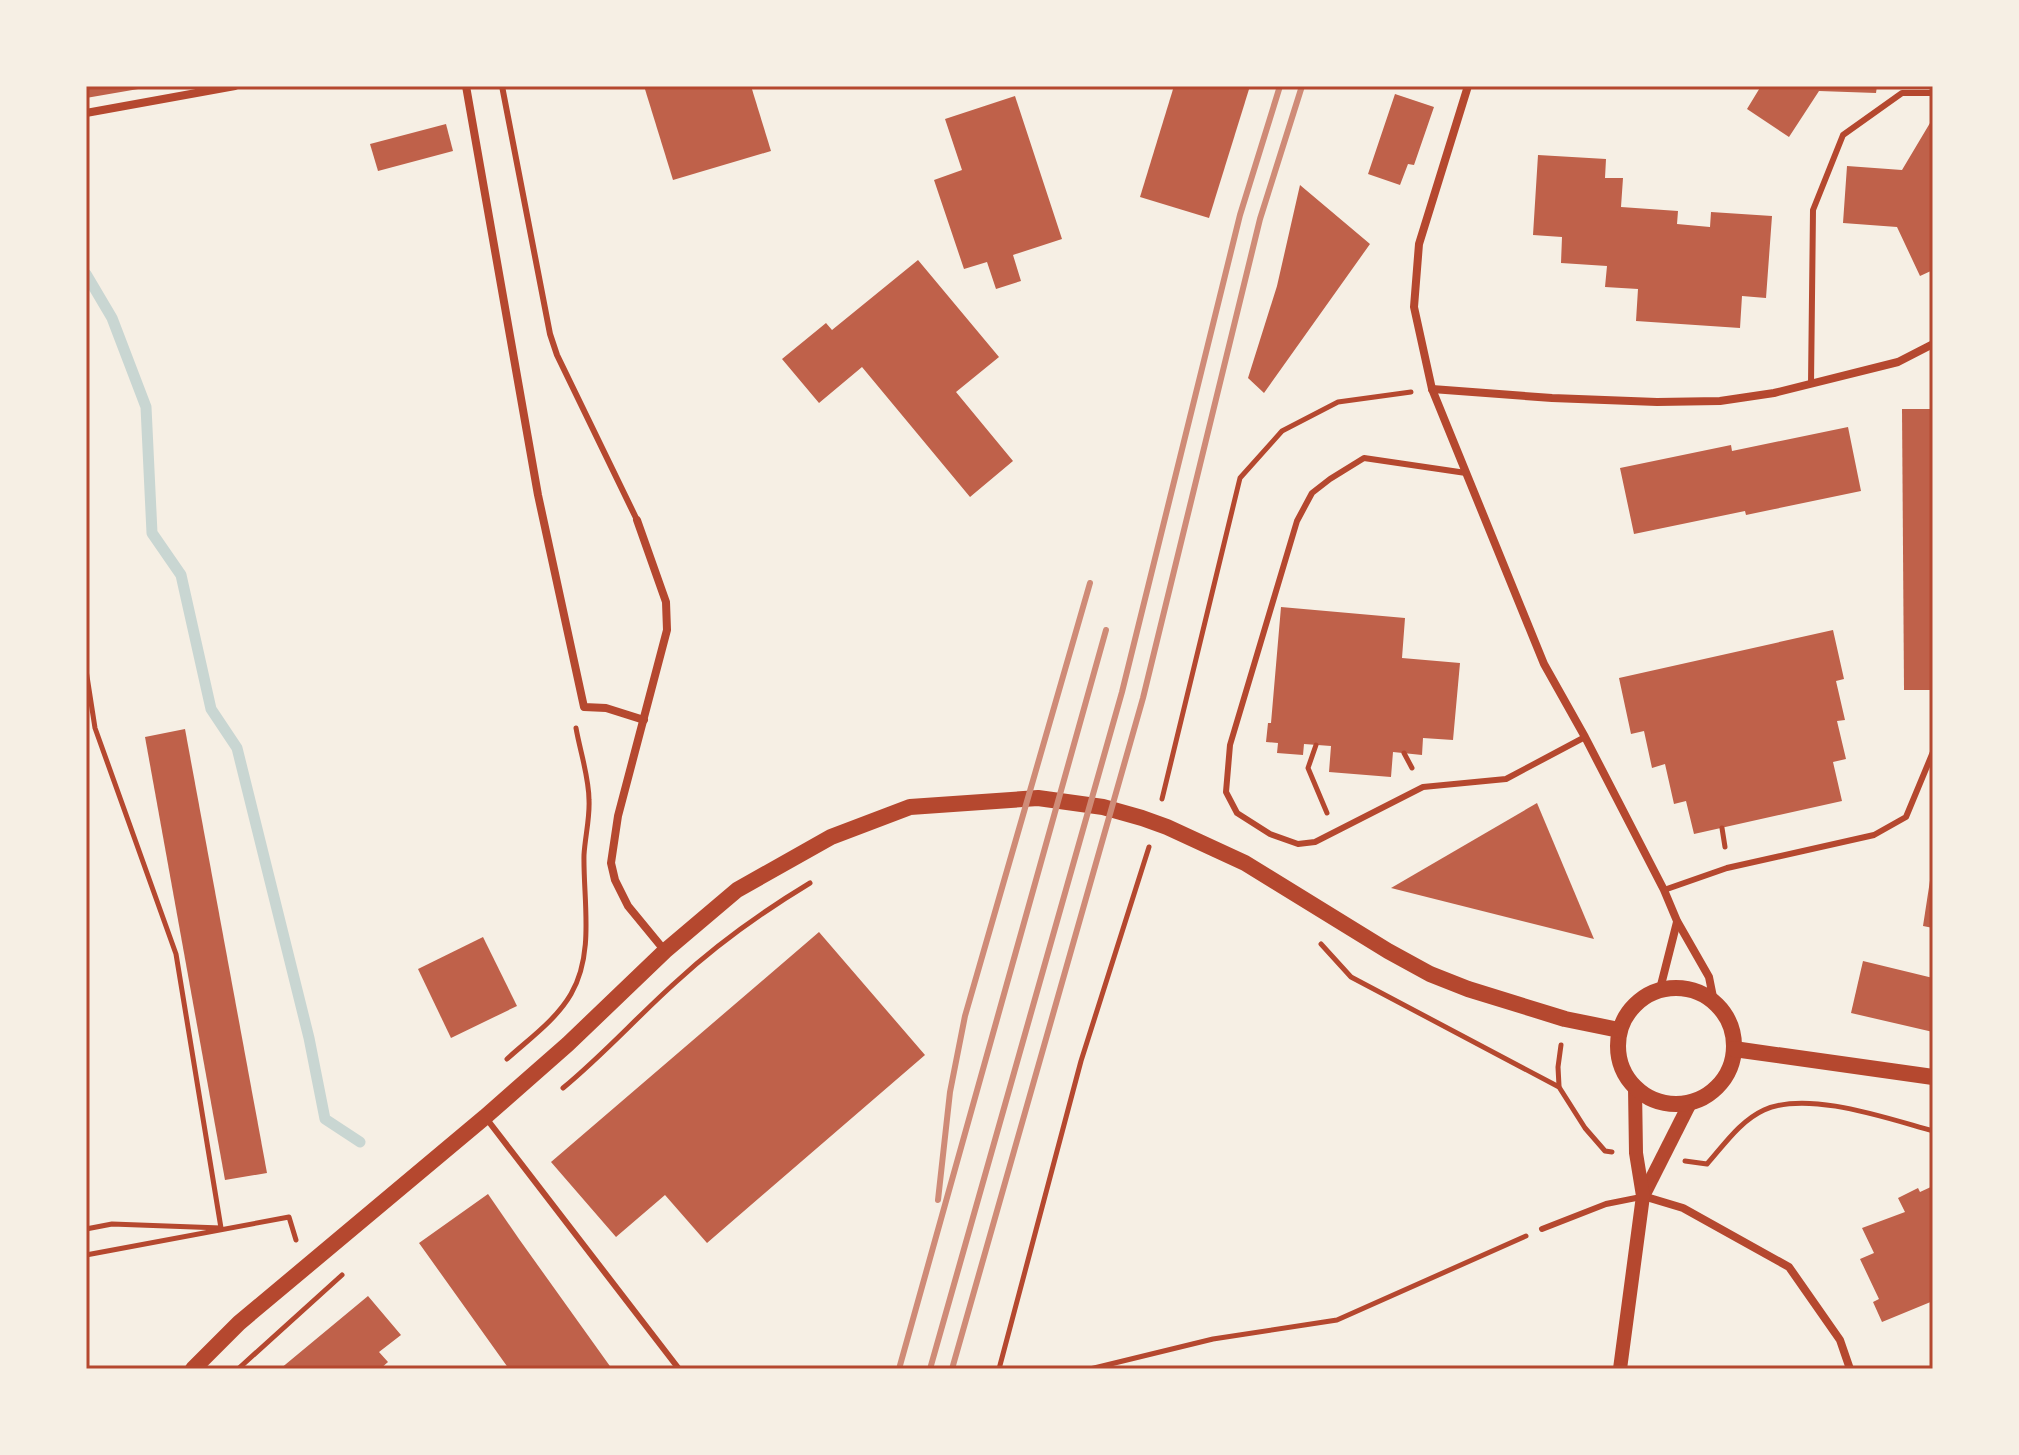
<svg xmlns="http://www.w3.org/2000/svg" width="2019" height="1455" font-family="'Noto Sans',sans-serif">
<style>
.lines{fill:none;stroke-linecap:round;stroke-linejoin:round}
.stream{stroke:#c9d6d2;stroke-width:11}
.building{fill:#bf614a}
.path{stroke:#b5482f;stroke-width:5}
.service{stroke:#b5482f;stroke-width:6}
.minor{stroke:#b5482f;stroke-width:8}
.tertiary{stroke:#b5482f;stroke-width:14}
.secondary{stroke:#b5482f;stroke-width:16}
.rail{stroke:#cf8b77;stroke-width:6}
.neatline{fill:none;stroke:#b5482f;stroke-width:3}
</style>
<rect width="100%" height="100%" fill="#f6efe4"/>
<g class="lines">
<polyline class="stream" points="86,274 112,318 146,407 152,533 181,575 211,709 237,748 309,1038 325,1119 360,1142"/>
</g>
<g class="building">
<polygon points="86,86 144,86 144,88 86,98"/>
<polygon points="644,86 751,86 771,151 673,180"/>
<polygon points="1174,86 1250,86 1209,218 1140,197"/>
<polygon points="1761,86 1877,86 1876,93 1819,91 1789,137 1747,109"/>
<polygon points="1395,94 1434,107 1414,165 1408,164 1400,185 1368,174"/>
<polygon points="1015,96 1062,239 1013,255 1021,281 996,289 987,262 964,269 934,180 962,170 945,119"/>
<polygon points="1930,123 1933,125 1933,270 1920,276 1897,227 1843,223 1847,166 1902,170"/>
<polygon points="446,124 453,151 378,171 370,144"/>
<polygon points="1538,155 1606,159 1605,178 1623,178 1621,207 1678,211 1677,224 1710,227 1711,212 1772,216 1766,298 1742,296 1740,328 1636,321 1638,289 1605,287 1607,266 1561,263 1562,237 1533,235"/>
<polygon points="1300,185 1370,244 1264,393 1248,378 1277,286"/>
<polygon points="918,260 999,357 956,392 1013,461 970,497 862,367 819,403 782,359 826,323 832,330"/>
<polygon points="1902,409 1933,409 1933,690 1904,690"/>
<polygon points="1848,427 1861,491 1746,515 1745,511 1634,534 1620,468 1731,445 1732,451"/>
<polygon points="1281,607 1405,618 1402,658 1460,663 1453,740 1423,738 1422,755 1393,752 1391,777 1329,772 1331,746 1304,744 1303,755 1277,753 1278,743 1266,742 1268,723 1271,723"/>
<polygon points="1833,630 1844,679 1836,681 1845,720 1837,721 1846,759 1833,762 1842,801 1694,834 1686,801 1674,804 1665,764 1652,768 1644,731 1631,734 1619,678"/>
<polygon points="185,729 267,1173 225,1180 145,737"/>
<polygon points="1537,803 1594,939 1391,888"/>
<polygon points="1931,874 1933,875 1933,928 1923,926"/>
<polygon points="819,932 925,1055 707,1243 665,1195 616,1237 551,1162"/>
<polygon points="483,937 517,1006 451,1038 418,969"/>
<polygon points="1863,961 1933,978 1933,1032 1851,1013"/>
<polygon points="1933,1186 1933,1301 1882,1322 1873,1302 1879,1299 1860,1259 1874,1253 1862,1228 1905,1212 1898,1198 1918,1188 1920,1192"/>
<polygon points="488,1194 519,1239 612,1369 509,1369 419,1243"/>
<polygon points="368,1296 401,1335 379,1352 388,1362 380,1369 280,1369"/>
</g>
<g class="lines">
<g class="path">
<polyline points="86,670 95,728 176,954 221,1228 112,1224 86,1229"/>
<polyline points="1316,745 1308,768 1327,813"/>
<polyline points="1404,753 1412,768"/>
<polyline points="1162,799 1240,478 1282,431 1338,402 1411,392"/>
<polyline points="1722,828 1725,847"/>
<polyline points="1321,944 1351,977 1559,1087 1585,1128 1605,1151 1612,1152"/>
<path d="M507,1059C529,1039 556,1020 571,994C595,953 583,899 584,855C585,837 590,818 589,800C589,777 580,751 576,728"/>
<polyline points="1559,1086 1558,1067 1561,1045"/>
<path d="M563,1088C603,1055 637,1017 676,982C717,944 762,912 810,883"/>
<path d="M1685,1161L1707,1164C1724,1145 1740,1121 1764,1110C1808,1090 1889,1119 1933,1131"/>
<polyline points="86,1255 289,1217 296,1240"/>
<polyline points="238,1369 342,1275"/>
<polyline points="999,1369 1081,1061 1149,847"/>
<polyline points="1090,1369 1213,1339 1337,1320 1526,1236"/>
</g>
<g class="service">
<polyline points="502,86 550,334 557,355 637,520"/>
<polyline points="1811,384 1813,210 1843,135 1902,93 1933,93"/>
<polyline points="1466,473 1364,458 1330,479 1312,493 1297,521 1230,745 1226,792 1237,813 1270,834 1298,844 1315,842 1423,787 1506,779 1585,737"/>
<polyline points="1664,890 1727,868 1874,835 1906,817 1933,752"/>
<polyline points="486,1118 679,1369"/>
<polyline points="1542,1229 1606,1204 1641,1197"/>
</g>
<g class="minor">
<polyline points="466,86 538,495 584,707 606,708 644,720"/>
<polyline points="1468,86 1419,244 1414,307 1432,389 1544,664 1585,737 1664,890 1677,921 1709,977 1714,1002"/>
<polyline points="86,113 235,86"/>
<polyline points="1432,389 1552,398 1657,402 1720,401 1774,393 1898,362 1933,344"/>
<polyline points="637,520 666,602 667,630 618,816 611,863 615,880 628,906 665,951"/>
<polyline points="1660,989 1677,922"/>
<polyline points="1643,1196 1683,1208 1789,1267 1840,1340 1850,1369"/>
</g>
<g class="tertiary">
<polyline points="1643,1196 1690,1103"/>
<polyline points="1620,1369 1643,1196 1636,1153 1635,1088"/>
</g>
<g class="secondary">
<circle cx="1676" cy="1046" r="58"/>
<polyline points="1734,1049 1933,1077"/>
<polyline points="193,1369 239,1323 485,1117 568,1044 665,951 737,890 831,837 910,807 1038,798 1103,807 1142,818 1167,827 1245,863 1388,951 1430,974 1468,989 1565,1019 1619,1030"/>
</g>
<g class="rail">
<polyline points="938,1200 950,1092 965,1016 1090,583"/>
<polyline points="899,1369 1106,630"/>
<polyline points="930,1369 1122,692 1240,215 1280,86"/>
<polyline points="952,1369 1143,698 1260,219 1302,86"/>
</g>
</g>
<rect width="2019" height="1455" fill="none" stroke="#f6efe4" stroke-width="176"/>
<rect x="88" y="88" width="1843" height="1279" class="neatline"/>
</svg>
